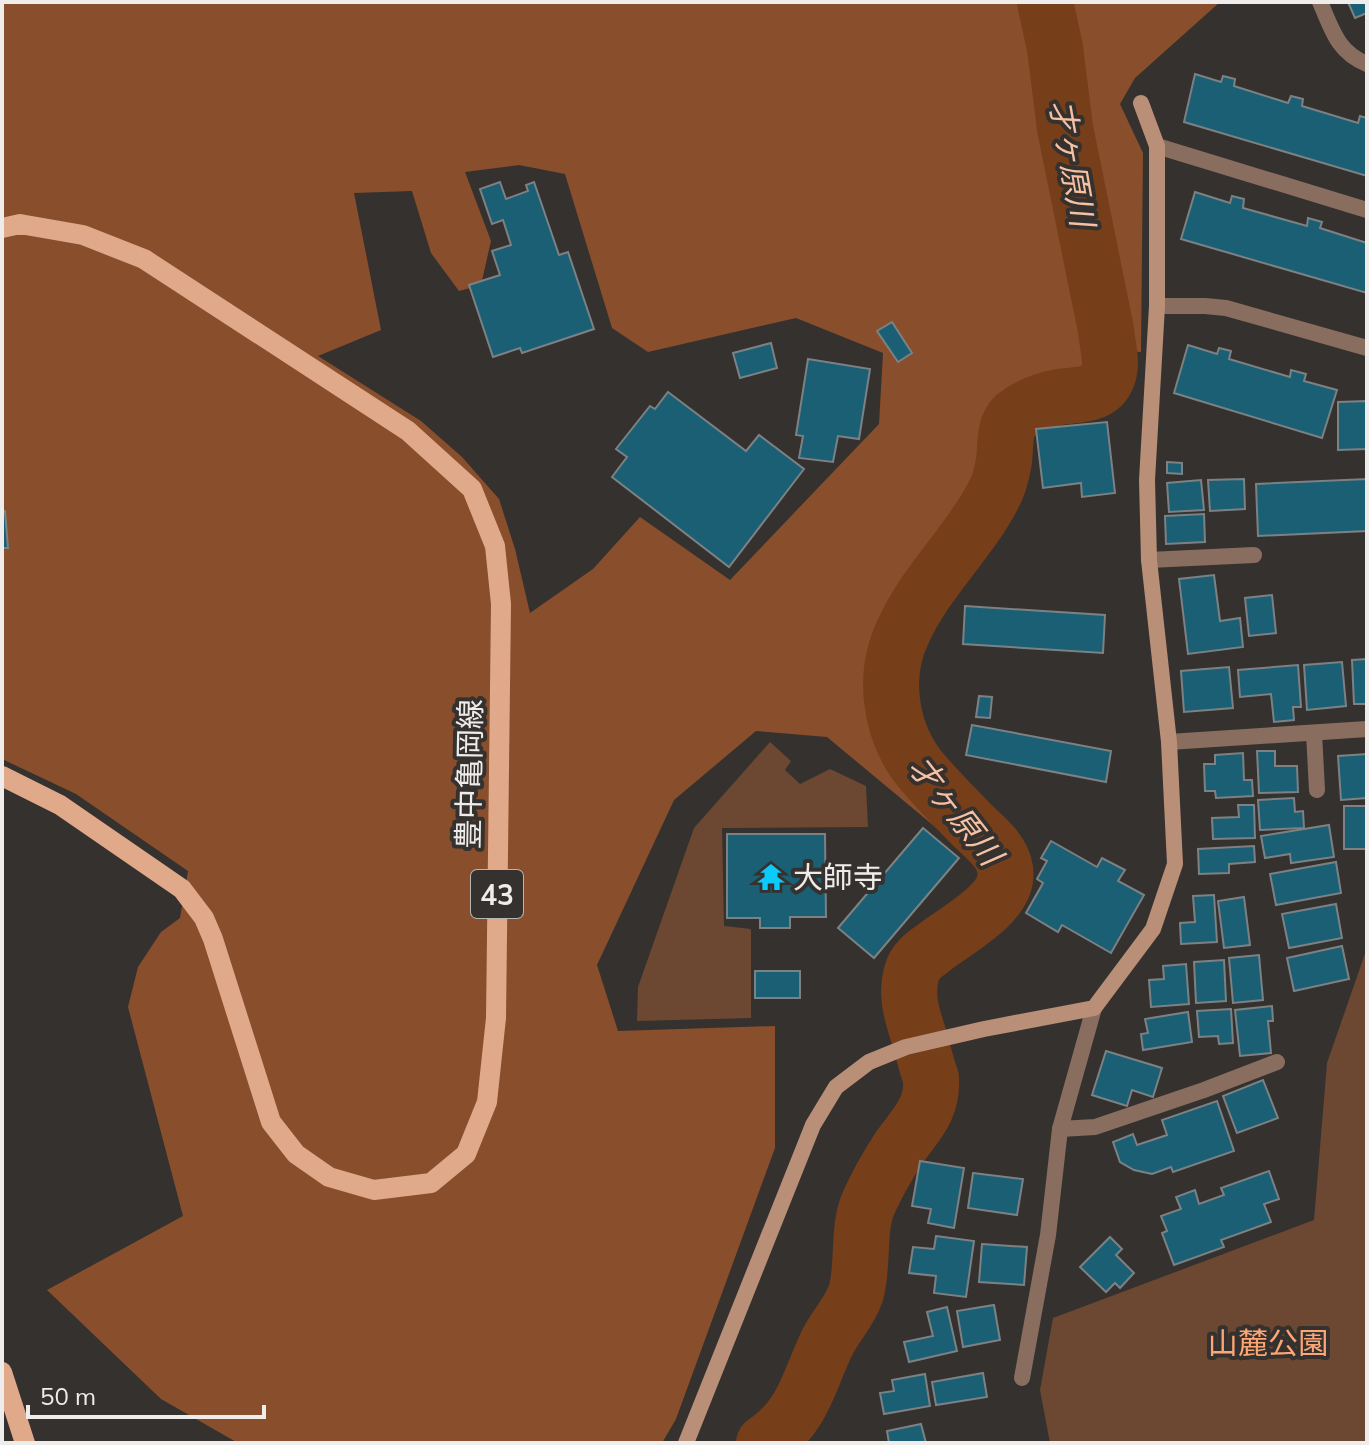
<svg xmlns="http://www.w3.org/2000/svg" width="1369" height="1445" font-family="Mulish,'Noto Sans JP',sans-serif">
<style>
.green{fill:#6c4833}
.forest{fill:#894f2c;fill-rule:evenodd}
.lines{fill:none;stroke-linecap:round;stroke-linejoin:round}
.river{stroke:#773e1a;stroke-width:56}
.building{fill:#1b5f74;stroke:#7c8183;stroke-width:2}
.street{stroke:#896e5f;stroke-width:16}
.secondary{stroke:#ba8f77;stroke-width:16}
.primary{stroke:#e0a98a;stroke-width:20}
.labels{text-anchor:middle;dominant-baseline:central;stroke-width:8;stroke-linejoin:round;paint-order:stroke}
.shield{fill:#35312f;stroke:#b7b5b3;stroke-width:2}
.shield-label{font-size:28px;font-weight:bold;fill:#efedeb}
.street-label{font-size:30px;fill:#efedeb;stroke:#35312f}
.poi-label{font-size:30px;fill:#efedeb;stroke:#35312f;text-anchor:start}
.park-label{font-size:30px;fill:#fda674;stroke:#35312f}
.water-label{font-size:32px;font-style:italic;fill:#f6c1a3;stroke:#35312f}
</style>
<rect width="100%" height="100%" fill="#35312f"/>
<g class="green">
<polygon points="770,742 791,761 785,770 800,784 830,769 866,786 868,827 722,828 724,926 751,929 751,1018 637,1021 638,987 694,828"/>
<polygon points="1367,948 1367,1443 1050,1443 1040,1390 1053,1318 1314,1220 1327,1063"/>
</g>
<path class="forest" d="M2,2H1220L1135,78L1120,104L1143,153L1141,352L1126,351L1101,358L1084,377L1055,380L998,407L990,483L886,630L880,688L897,759L989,857L981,865L827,737L756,731L674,800L597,965L618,1031L775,1026V1148L676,1419L662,1443H238L161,1399L47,1290L183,1216L128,1007L138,967L161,932L180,918L188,871L76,794L2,759ZM519,165L565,174L612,328L648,352L796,318L883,353L879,424L730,580L640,517L593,569L530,613L515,549L499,499L462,457L421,421L318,356L381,330L354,193L412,191L431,253L459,291L481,285L491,241L465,172Z"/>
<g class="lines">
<path class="river" d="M764,1443C804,1417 809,1379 828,1341C837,1324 850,1311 856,1293C864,1264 857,1228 869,1202C877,1184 888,1165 899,1148C916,1124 933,1110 931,1078C926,1064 923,1051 919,1037C912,1015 905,995 912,972C915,960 927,953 936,946C958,929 1011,902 1005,869C1003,852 985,837 973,826C954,806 933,786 916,764C889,726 883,673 903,632C925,582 968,544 993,496C999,486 1002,473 1004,461C1006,447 1003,427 1015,416C1027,406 1045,400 1059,397C1079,394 1103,397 1109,372C1112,360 1107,343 1106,330L1065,128L1055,48L1045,2"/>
</g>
<g class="building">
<polygon points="1348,2 1367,2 1367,13 1355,18"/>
<polygon points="1195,74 1221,82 1223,76 1235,79 1234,86 1288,103 1291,96 1303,99 1302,106 1358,123 1360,116 1367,118 1367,176 1184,122"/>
<polygon points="500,182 506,199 528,191 526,185 534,182 559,255 568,252 594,329 522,353 520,348 493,357 469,285 500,275 492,251 511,245 503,220 492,224 480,189"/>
<polygon points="1195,192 1230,203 1232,196 1244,199 1243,208 1307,226 1308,218 1322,222 1320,228 1367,243 1367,293 1181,239"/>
<polygon points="892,322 912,353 898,362 877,331"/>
<polygon points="771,343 777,368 740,378 733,353"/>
<polygon points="1188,345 1217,354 1219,348 1231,351 1229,359 1290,377 1291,370 1306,374 1304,381 1337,390 1322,438 1174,393"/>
<polygon points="808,359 870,369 859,439 838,436 833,462 799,458 803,436 796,435"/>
<polygon points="668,392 746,451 759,435 804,469 729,567 612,477 627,457 616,449 650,406 655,409"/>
<polygon points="1367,401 1367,449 1338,450 1338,402"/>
<polygon points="1107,422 1115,493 1082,497 1081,483 1043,488 1036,429"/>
<polygon points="1167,462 1182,463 1182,474 1167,473"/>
<polygon points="1244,479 1245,509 1210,511 1208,480"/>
<polygon points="1367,479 1367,531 1258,536 1256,484"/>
<polygon points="1201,480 1204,510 1169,512 1167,483"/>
<polygon points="2,511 5,511 8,548 2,548"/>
<polygon points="1204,514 1205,542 1166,544 1165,516"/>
<polygon points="1214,575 1220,621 1240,618 1243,647 1188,654 1179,579"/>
<polygon points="1272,595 1276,633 1249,636 1245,598"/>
<polygon points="965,606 1105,615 1103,653 963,644"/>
<polygon points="1367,659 1367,704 1354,704 1352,660"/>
<polygon points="1342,662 1346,706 1307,710 1304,665"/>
<polygon points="1298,665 1301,707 1293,707 1294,720 1274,722 1271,694 1240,697 1238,670"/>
<polygon points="1229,667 1233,708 1184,712 1181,671"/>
<polygon points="979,696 992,697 990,718 976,717"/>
<polygon points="972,725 1111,751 1106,782 966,755"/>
<polygon points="1257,751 1275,751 1275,766 1297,766 1298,792 1259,793"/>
<polygon points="1243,753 1244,780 1252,780 1253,796 1216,798 1215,791 1205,791 1204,764 1215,764 1215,755"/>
<polygon points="1367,754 1367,798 1341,800 1338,756"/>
<polygon points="1294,798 1295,812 1303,811 1304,828 1260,830 1258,800"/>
<polygon points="1238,805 1254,805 1255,838 1213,839 1212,818 1239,817"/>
<rect x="1344" y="806" width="23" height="43"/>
<polygon points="1329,825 1334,857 1291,863 1290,854 1265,858 1261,836"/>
<polygon points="923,828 959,858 874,958 838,928"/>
<polygon points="727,834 825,834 826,917 790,917 790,928 760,928 760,918 727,918"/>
<polygon points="1051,841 1097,867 1102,858 1125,870 1118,881 1144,895 1111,953 1062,925 1058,932 1026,913 1043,883 1037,879 1047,861 1041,858"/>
<polygon points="1254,846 1255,862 1229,864 1229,873 1199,874 1198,849"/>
<polygon points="1336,862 1341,893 1276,905 1270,874"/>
<polygon points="1214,895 1217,942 1181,944 1180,923 1195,922 1193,896"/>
<polygon points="1244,897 1250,945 1224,948 1218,901"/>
<polygon points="1336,904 1342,938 1289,948 1282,914"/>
<polygon points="1342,946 1349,979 1294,991 1287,958"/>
<polygon points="1259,955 1263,1000 1233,1003 1229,958"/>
<polygon points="1224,960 1226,1001 1196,1003 1194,962"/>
<polygon points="1186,964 1189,1004 1151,1007 1149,980 1164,979 1163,966"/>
<rect x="755" y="971" width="45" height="27"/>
<polygon points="1272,1006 1273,1021 1268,1021 1271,1053 1240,1056 1235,1010"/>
<polygon points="1231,1009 1233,1043 1219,1044 1218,1036 1199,1037 1197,1011"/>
<polygon points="1188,1012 1192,1042 1143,1050 1141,1034 1148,1033 1145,1019"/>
<polygon points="1106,1051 1162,1068 1153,1097 1132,1090 1127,1106 1092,1095"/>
<polygon points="1263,1080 1278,1118 1237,1133 1223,1096"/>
<polygon points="1217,1101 1234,1151 1173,1172 1171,1167 1152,1174 1134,1170 1120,1162 1113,1142 1133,1134 1137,1145 1167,1135 1162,1120"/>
<polygon points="920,1161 964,1168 954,1228 928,1223 931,1209 912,1206"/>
<polygon points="1269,1171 1279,1199 1264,1204 1271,1222 1221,1240 1224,1247 1174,1265 1162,1233 1167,1231 1161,1216 1181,1209 1176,1197 1195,1190 1199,1204 1224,1195 1221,1188"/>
<polygon points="973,1173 1023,1179 1017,1215 968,1208"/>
<polygon points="936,1236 974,1241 966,1297 934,1293 936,1276 909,1273 913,1247 934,1249"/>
<polygon points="1110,1237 1122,1249 1116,1255 1134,1273 1120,1288 1115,1283 1106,1292 1080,1267"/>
<polygon points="982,1244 1027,1247 1024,1285 979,1282"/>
<polygon points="994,1305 1000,1340 963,1347 957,1311"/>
<polygon points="947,1307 957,1351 909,1362 904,1342 933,1336 927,1312"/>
<polygon points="983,1373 987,1397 936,1405 932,1382"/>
<polygon points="925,1374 930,1406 884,1414 880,1393 894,1391 892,1380"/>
<polygon points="921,1424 926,1443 889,1443 887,1431"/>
</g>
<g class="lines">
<g class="street">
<path d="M1320,2C1332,29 1337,52 1367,64"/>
<polyline points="1157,146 1367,210"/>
<polyline points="1157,306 1205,306 1226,308 1367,348"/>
<polyline points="1149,560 1254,555"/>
<polyline points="1314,733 1317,790"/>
<polyline points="1169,742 1367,729"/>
<polyline points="1060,1129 1095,1127 1204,1090 1277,1062"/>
<polyline points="1022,1378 1048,1235 1060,1129 1094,1008"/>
</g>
<polyline class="secondary" points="686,1443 813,1125 836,1087 869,1062 906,1047 984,1029 1094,1008 1153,929 1175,864 1169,742 1149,560 1147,480 1157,306 1157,146 1141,103"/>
<g class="primary">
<polyline points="2,228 20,224 83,235 144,259 408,431 472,489 495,546 501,604 496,1018 487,1102 466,1154 431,1183 374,1190 329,1177 296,1154 271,1122 213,939 204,918 182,889 60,805 2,776"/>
<polyline points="2,1372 25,1443"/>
</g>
</g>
<defs>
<g id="temple-bare" transform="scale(2.16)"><path d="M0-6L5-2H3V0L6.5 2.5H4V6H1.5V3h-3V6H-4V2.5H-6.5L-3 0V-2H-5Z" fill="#0ccafa" stroke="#35312f" stroke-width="2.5" paint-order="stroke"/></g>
</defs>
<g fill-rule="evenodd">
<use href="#temple-bare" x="771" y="877"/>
</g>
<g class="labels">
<rect class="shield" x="471" y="870" width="52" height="48" rx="6"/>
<g class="shield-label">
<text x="497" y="894">43</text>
</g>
<g class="street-label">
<text transform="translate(469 774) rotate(-89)">豊中亀岡線</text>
</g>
<g class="poi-label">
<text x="793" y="877">大師寺</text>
</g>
<g class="park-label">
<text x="1268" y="1343">山麓公園</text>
</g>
<g class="water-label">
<text transform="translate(1073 163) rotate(80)">才ヶ原川</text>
<text transform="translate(956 810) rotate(52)">才ヶ原川</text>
</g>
</g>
<rect width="1369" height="1445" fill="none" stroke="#efedeb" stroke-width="8"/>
<path d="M28 1405v12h236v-12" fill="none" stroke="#efedeb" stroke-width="4"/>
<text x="40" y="1405" font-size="24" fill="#efedeb" stroke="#35312f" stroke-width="6" paint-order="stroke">50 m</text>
</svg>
